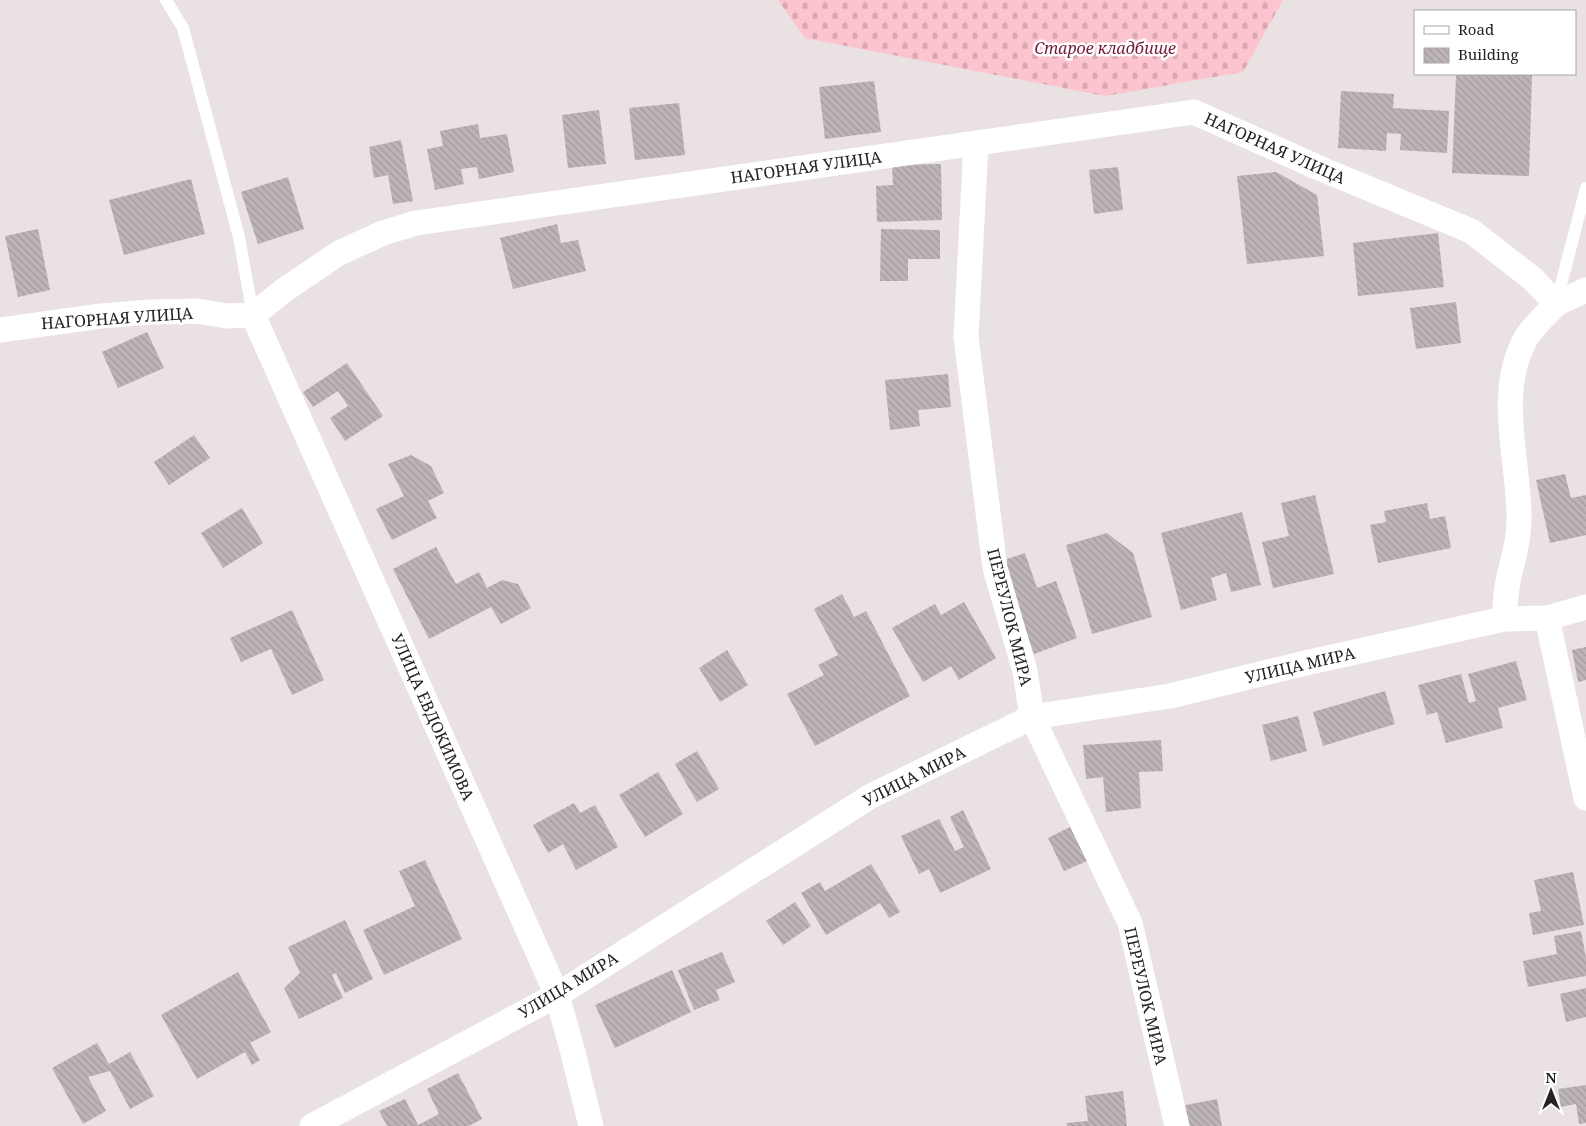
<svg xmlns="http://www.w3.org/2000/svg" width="1586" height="1126" font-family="'Noto Serif',serif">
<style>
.cemetery{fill:url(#cemetery-stones)}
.building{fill:url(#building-back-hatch)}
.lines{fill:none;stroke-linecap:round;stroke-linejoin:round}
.lane{stroke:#fff;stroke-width:12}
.street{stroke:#fff;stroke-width:25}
.labels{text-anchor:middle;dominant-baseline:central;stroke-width:5;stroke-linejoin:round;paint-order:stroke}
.park-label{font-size:16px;font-style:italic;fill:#721a38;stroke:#fff}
.street-label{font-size:16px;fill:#262223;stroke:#fff}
</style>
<defs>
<pattern id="cemetery-stones" width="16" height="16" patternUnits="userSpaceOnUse" patternTransform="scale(1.25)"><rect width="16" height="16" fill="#fcc4cf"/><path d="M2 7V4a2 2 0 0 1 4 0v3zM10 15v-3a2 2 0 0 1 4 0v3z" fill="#d8a8b1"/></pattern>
<pattern id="building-back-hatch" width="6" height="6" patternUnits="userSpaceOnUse" patternTransform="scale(1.25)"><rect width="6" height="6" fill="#bdb4b5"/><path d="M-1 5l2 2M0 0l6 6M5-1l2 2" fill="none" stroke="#a29a9b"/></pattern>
</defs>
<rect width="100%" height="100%" fill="#eae1e3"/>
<polygon class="cemetery" points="778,0 1283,0 1243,72 1105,96 805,38"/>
<g class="building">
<polygon points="1456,74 1532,75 1529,176 1452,173"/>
<polygon points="874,81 881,132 825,139 819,87"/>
<polygon points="1341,91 1394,94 1393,108 1449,111 1447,153 1400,150 1401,134 1387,133 1386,151 1338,148"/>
<polygon points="679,103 685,155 635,160 629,108"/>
<polygon points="599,110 606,164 568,168 562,115"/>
<polygon points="478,124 480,138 507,134 514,172 479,179 477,167 461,169 464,184 435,190 427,149 443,146 440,131"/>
<polygon points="401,140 413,201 393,204 388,175 374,178 369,147"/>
<polygon points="941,164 942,220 877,222 876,186 893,185 892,165"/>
<polygon points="1118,167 1123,210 1094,214 1089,170"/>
<polygon points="1276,172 1317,195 1324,256 1247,264 1237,176"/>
<polygon points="288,177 304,229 258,244 241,192"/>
<polygon points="191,179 205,234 124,255 109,200"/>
<polygon points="557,224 561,243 578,240 586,271 513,289 500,238"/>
<polygon points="38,229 50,290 18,297 5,236"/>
<polygon points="881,229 940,230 940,259 908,259 908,281 880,281"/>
<polygon points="1438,233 1444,287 1358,296 1353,243"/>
<polygon points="1456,302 1461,343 1416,349 1410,308"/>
<polygon points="147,332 164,368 118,388 102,352"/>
<polygon points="347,363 383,416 345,441 330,418 348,406 338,391 313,407 303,392"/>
<polygon points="948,374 951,407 918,410 920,426 890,430 885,380"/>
<polygon points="194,435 210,458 169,485 154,462"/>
<polygon points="411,455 431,466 444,493 428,501 437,518 392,540 376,509 404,496 388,464"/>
<polygon points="1565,474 1571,498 1586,495 1586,535 1550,543 1536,480"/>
<polygon points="1315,495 1334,574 1273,588 1262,542 1289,536 1281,503"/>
<polygon points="1427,503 1430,519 1445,516 1451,548 1378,563 1370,525 1386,522 1384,511"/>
<polygon points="242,508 263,543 223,568 201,533"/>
<polygon points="1242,512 1261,585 1231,592 1226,573 1211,578 1217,600 1181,610 1161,533"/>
<polygon points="1107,533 1133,553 1152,617 1092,634 1066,545"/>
<polygon points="436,547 456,584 479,572 487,588 502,580 518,584 531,608 501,624 491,607 429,639 393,569"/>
<polygon points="1025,553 1037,588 1056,581 1077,638 1034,654 1001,561"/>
<polygon points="842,594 854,617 866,611 910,696 815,746 787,694 824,675 818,665 838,655 814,609"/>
<polygon points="964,602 996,658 959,680 951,666 923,682 892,628 935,604 941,615"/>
<polygon points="292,610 324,680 292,695 271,649 241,662 230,638"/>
<polygon points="1586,647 1586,680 1578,682 1572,650"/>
<polygon points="727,650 748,685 720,702 699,668"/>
<polygon points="1516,661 1527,700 1498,708 1503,728 1446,743 1437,712 1427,715 1418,685 1461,674 1469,703 1476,701 1468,674"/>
<polygon points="1385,691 1395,724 1323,746 1313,712"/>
<polygon points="1298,716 1307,751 1271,761 1262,725"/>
<polygon points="1161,740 1163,771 1139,772 1141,808 1106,812 1103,777 1086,779 1083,745"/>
<polygon points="697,751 719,789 697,802 675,764"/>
<polygon points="658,772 683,814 645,837 619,795"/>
<polygon points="574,803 580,813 595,805 618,847 576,870 563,844 548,853 533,825"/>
<polygon points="963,810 991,869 940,893 929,869 919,874 901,836 939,819 955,851 964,847 950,817"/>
<polygon points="1070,827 1087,861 1064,871 1048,838"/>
<polygon points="425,860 462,939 384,975 363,930 415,906 399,871"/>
<polygon points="871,864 900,912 889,918 880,903 826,935 801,893 820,882 825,891"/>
<polygon points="1573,872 1584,925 1533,935 1529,913 1541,911 1534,880"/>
<polygon points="795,902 811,926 783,945 766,921"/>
<polygon points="345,920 373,979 345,993 336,973 332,975 343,998 299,1019 284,988 300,973 288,947"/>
<polygon points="1581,931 1586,958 1586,976 1528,987 1523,961 1557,954 1554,936"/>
<polygon points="722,952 735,982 716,990 720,1000 694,1010 678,970"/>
<polygon points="672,970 691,1012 615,1048 595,1005"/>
<polygon points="238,972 271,1032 250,1043 260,1060 252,1065 245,1052 197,1079 161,1015"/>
<polygon points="1586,988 1586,1017 1566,1022 1560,994"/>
<polygon points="97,1043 109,1064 130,1052 154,1096 130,1109 110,1071 88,1077 106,1111 83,1124 52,1068"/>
<polygon points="458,1073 482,1119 469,1126 387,1126 379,1111 405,1099 418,1125 439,1114 427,1089"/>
<polygon points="1586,1085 1586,1123 1579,1124 1576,1104 1561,1107 1558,1089"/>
<polygon points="1123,1091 1127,1126 1067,1126 1066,1123 1088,1121 1085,1096"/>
<polygon points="1217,1099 1222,1126 1180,1126 1176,1107"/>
</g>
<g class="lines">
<g class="lane">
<polyline points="166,0 183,28 239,237 253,315"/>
<polyline points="1556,304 1586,188"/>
</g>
<g class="street">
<polyline points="976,143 966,337 995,568 1025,671 1032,717 1130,923 1177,1126"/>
<polyline points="253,315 557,995 572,1049 591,1126"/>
<polyline points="0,330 101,316 151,312 197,311 227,316 253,315 283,291 339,253 383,233 416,223 1194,112 1319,168 1471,231 1533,279 1556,304 1586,290"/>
<polyline points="1547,618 1586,798"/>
<path d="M1504,619C1505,607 1506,593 1508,581C1513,559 1520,537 1519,514C1518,457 1496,391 1526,338C1533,326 1546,315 1556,304"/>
<polyline points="312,1126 557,995 871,796 1032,717 1170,696 1310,662 1504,619 1547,618 1586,607"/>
</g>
</g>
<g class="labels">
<g class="park-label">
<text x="1105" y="48">Старое кладбище</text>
</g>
<g class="street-label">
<text transform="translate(1275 148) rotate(24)">НАГОРНАЯ УЛИЦА</text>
<text transform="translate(806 167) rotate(-8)">НАГОРНАЯ УЛИЦА</text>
<text transform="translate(117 318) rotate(-4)">НАГОРНАЯ УЛИЦА</text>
<text transform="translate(1010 617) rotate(76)">ПЕРЕУЛОК МИРА</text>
<text transform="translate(1300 665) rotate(-13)">УЛИЦА МИРА</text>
<text transform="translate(433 717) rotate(66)">УЛИЦА ЕВДОКИМОВА</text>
<text transform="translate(914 776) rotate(-27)">УЛИЦА МИРА</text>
<text transform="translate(568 985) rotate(-31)">УЛИЦА МИРА</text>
<text transform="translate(1146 996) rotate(77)">ПЕРЕУЛОК МИРА</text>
</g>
</g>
<rect x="1414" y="10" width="162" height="65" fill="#ffffff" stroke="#a8a7a7"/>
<rect x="1424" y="26" width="25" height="8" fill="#ffffff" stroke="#a8a7a7"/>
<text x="1458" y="35" font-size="15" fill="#262223">Road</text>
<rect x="1424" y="48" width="25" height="15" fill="url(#building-back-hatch)" stroke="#a8a7a7"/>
<text x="1458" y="60" font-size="15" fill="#262223">Building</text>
<g transform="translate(1551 1091)" stroke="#ffffff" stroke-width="4" paint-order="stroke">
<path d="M0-4L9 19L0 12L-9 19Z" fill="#262223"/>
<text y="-8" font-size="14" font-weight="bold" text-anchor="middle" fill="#262223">N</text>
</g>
</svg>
